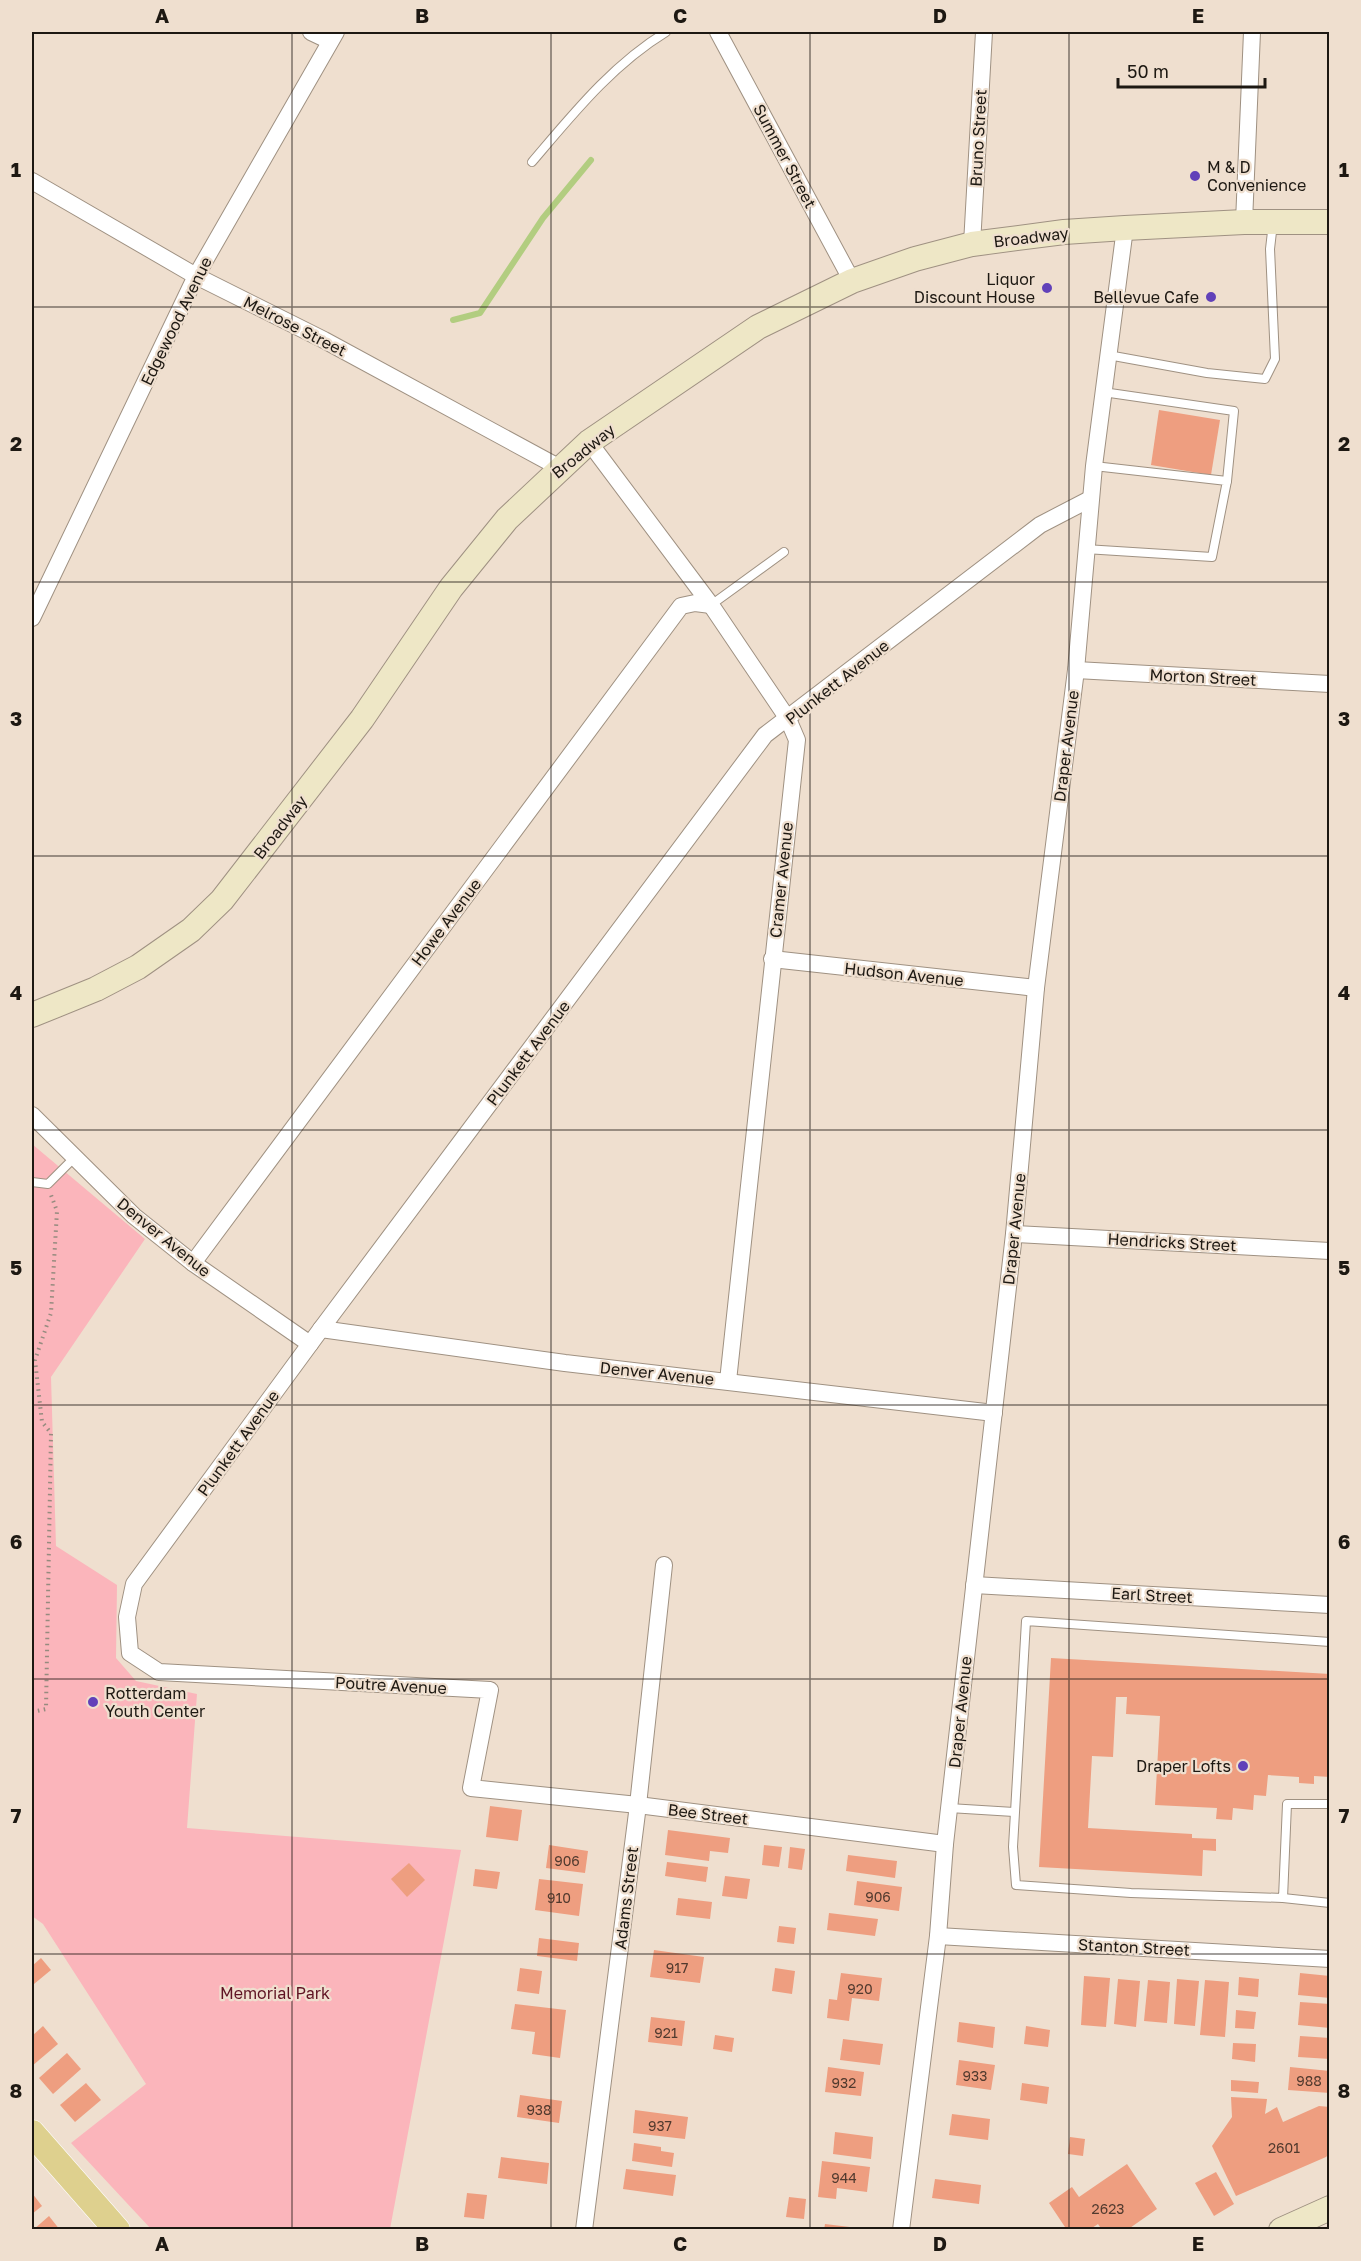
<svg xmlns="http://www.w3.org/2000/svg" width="1361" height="2261" font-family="'Golos Text',sans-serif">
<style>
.green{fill:#fbb5bb}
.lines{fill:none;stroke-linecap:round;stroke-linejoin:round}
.stream{stroke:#b2cd80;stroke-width:6}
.building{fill:#ee9e80}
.lane-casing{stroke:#9f9182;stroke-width:10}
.street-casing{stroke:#9f9182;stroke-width:18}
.secondary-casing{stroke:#9f9182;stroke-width:26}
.primary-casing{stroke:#fff;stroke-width:27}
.path{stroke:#968b7f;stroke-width:4;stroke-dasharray:1.5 4.5;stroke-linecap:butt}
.lane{stroke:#fff;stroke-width:8}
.street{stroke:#fff;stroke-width:16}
.secondary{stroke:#eee7c6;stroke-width:24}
.primary{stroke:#ded08e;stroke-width:26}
.grid{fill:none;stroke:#1d1812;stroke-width:1.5;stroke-opacity:0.55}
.poi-dot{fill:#6141b9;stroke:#efdfcf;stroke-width:2}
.labels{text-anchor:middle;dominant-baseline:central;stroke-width:4.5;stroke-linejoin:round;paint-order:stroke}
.number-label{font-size:14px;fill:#513a2e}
.street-label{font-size:16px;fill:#1d1812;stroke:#efdfcf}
.poi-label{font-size:16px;fill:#1d1812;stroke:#efdfcf;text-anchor:end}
.park-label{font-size:16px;fill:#5f1323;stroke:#efdfcf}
.neatline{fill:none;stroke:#1d1812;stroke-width:2}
.grid-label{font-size:20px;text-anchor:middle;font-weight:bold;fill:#1d1812}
</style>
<rect width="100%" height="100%" fill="#efdfcf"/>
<polygon class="green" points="32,1144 145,1239 51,1377 56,1546 117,1585 116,1658 136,1681 197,1694 187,1828 461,1850 390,2229 151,2229 71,2143 146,2084 43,1924 32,1916"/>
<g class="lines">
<polyline class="stream" points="453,320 480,313 543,218 591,160"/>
</g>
<g class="building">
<polygon points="1159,410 1220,420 1211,475 1151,465"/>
<polygon points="1051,1658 1330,1674 1330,1777 1314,1776 1314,1784 1299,1783 1299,1777 1268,1775 1266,1796 1254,1795 1253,1810 1233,1808 1232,1820 1216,1819 1217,1808 1155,1805 1160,1716 1126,1714 1127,1697 1116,1697 1113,1757 1092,1756 1088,1828 1192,1834 1192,1838 1216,1839 1216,1851 1203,1850 1202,1876 1039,1867"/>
<polygon points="490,1806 522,1810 518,1841 486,1837"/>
<polygon points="668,1830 730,1838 728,1853 710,1851 709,1861 665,1855"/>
<polygon points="549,1845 588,1851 585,1873 546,1868"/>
<polygon points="764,1845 782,1847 779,1867 762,1865"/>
<polygon points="790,1847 805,1849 802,1870 788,1868"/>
<polygon points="848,1855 897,1861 895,1878 846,1871"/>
<polygon points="667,1862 708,1867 706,1882 665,1876"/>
<polygon points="409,1863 425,1880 407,1897 391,1879"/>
<polygon points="475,1869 500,1872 497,1889 473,1886"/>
<polygon points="725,1876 750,1879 747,1899 722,1896"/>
<polygon points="539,1879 583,1884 579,1916 535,1910"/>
<polygon points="857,1881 902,1887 899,1911 854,1905"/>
<polygon points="678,1898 712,1902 710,1919 676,1915"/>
<polygon points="829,1913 878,1919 875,1936 827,1930"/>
<polygon points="779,1926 796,1928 794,1944 777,1942"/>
<polygon points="539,1938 579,1943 577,1961 537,1956"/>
<polygon points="654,1950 704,1957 700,1983 650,1977"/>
<polygon points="41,1958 51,1970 34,1984 32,1966"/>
<polygon points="520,1968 542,1971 539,1994 517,1991"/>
<polygon points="775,1968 795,1971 792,1994 772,1991"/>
<polygon points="841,1973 882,1978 879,2001 852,1998 849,2021 827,2018 829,1999 837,2000"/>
<polygon points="1300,1973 1330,1976 1330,1998 1298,1995"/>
<polygon points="1084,1976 1110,1978 1106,2027 1081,2025"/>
<polygon points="1239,1977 1259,1979 1258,1997 1238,1995"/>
<polygon points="1118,1979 1140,1981 1136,2027 1114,2024"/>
<polygon points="1177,1979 1199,1981 1195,2026 1174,2024"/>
<polygon points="1148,1980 1170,1982 1167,2023 1144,2021"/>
<polygon points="1205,1980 1229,1982 1225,2037 1200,2035"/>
<polygon points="1300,2002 1330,2004 1330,2028 1298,2025"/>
<polygon points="515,2004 566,2010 560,2058 532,2054 535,2032 511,2029"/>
<polygon points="1236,2010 1256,2012 1254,2029 1235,2028"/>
<polygon points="651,2017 685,2021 682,2046 648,2042"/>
<polygon points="959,2022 995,2027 993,2048 957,2042"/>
<polygon points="43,2026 58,2044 32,2066 32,2036"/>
<polygon points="1026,2026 1050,2030 1048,2047 1024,2044"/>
<polygon points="715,2035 734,2038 732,2052 713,2049"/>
<polygon points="1300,2036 1330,2038 1330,2059 1298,2057"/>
<polygon points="843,2039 883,2044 880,2065 840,2060"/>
<polygon points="1233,2043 1256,2044 1255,2062 1232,2059"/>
<polygon points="67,2053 81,2069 53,2094 39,2078"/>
<polygon points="959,2060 995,2065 991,2090 956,2085"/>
<polygon points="828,2067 864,2072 861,2096 825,2092"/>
<polygon points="1290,2067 1330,2071 1330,2093 1288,2090"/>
<polygon points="1231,2080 1259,2082 1258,2093 1231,2091"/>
<polygon points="86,2083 101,2100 75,2122 60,2105"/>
<polygon points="1022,2083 1049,2087 1047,2104 1020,2100"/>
<polygon points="520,2095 562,2101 559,2123 517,2117"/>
<polygon points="1231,2097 1267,2099 1265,2114 1277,2107 1283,2122 1319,2106 1330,2107 1330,2153 1326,2157 1236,2196 1212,2146 1232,2117"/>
<polygon points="635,2110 688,2117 685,2139 633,2133"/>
<polygon points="952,2114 990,2119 988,2140 949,2135"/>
<polygon points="835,2132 873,2137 871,2159 833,2154"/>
<polygon points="1070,2137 1085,2139 1083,2156 1068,2154"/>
<polygon points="634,2143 661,2147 661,2151 674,2153 672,2167 632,2161"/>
<polygon points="501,2157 549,2163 547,2184 498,2178"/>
<polygon points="822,2161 870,2167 867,2192 837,2188 836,2199 818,2197"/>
<polygon points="1127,2164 1157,2209 1127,2230 1102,2230 1098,2224 1089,2230 1067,2230 1049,2203 1072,2187 1079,2197"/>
<polygon points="626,2169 676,2175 673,2196 623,2189"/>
<polygon points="1216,2172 1234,2204 1214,2216 1195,2183"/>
<polygon points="935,2179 981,2185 979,2204 932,2198"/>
<polygon points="32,2193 42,2206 32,2214"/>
<polygon points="467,2193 487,2195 484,2219 464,2217"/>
<polygon points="789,2197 806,2199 804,2219 786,2217"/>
<polygon points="49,2216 60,2230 33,2230"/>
<polygon points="825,2224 858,2228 858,2230 824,2230"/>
</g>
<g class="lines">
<g class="lane-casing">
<g id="lane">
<path d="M532,162C573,114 612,65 666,32"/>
<polyline points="1108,355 1207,373 1265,379 1275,359 1270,249 1273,223"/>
<polyline points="1103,392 1234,411 1227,481"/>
<polyline points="1085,549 1212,557 1227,481 1094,466"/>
<polyline points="711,605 784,552"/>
<polyline points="32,1182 48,1184 74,1158"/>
<polyline points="1330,1642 1026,1621 1013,1847 1016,1885 1131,1893 1283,1898 1287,1804 1330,1804"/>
<polyline points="949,1808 1014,1812"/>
<polyline points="1283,1898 1330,1903"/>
</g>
</g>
<g class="street-casing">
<g id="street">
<polyline points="311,32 330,41"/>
<polyline points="718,32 852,281"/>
<polyline points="32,181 196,276 324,340 560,468"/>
<polyline points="1244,222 1252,32"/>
<polyline points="972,244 984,32"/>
<polyline points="589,442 711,605 788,719 797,740 728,1381"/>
<polyline points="32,618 196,276 336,32"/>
<polyline points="1076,670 1330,684"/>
<polyline points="772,959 1036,988"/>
<polyline points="32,1115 134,1216 193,1263 310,1344"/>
<polyline points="1014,1234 1330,1251"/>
<polyline points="193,1263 681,606 695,603 711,605"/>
<polyline points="321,1329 565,1363 994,1413"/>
<polyline points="974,1585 1330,1605"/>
<polyline points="945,1844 638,1805 471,1788 490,1690 159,1672 130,1653 127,1617 134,1584 321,1329 765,735 1040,525 1090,499"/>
<polyline points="938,1936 1330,1959"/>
<polyline points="584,2230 638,1805 664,1565"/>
<polyline points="901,2230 938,1936 945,1844 1014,1234 1036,988 1076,670 1094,466 1125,228"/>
</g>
</g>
<g class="secondary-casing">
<g id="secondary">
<polyline points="32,1015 96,989 138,967 191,930 222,900 362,719 451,588 507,519 589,442 758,327 852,281 915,259 972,244 1064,232 1125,228 1244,222 1330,222"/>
<polyline points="1281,2230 1330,2208"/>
</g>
</g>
<g class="primary-casing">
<polyline id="primary" points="32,2133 117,2230"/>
</g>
<polyline class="path" points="32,1712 46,1709 51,1433 42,1422 35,1360 51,1313 57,1211 51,1195"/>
<use href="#lane" class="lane"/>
<use href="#street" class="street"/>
<use href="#secondary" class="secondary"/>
<use href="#primary" class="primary"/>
</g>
<path class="grid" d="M292,32V2230M551,32V2230M810,32V2230M1069,32V2230M32,307H1330M32,582H1330M32,856H1330M32,1130H1330M32,1405H1330M32,1679H1330M32,1954H1330"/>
<g class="poi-dot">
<circle cx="1195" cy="176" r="6"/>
<circle cx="1047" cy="288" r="6"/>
<circle cx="1211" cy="297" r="6"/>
<circle cx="93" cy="1702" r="6"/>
<circle cx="1243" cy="1766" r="6"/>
</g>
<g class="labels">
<g class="number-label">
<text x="567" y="1860">906</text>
<text x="878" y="1896">906</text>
<text x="559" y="1897">910</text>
<text x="677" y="1967">917</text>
<text x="860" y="1988">920</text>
<text x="666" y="2032">921</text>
<text x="975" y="2075">933</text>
<text x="1309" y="2080">988</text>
<text x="844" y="2082">932</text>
<text x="539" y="2109">938</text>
<text x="660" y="2125">937</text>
<text x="1284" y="2147">2601</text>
<text x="844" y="2177">944</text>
<text x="1108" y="2208">2623</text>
</g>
<g class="street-label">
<text transform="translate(978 138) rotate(-87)">Bruno Street</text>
<text transform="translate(785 156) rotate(62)">Summer Street</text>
<text transform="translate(1031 237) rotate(-7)">Broadway</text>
<text transform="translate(176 321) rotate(-64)">Edgewood Avenue</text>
<text transform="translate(295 326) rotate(27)">Melrose Street</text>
<text transform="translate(583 451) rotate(-39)">Broadway</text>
<text transform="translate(1203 677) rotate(3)">Morton Street</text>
<text transform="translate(837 682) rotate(-38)">Plunkett Avenue</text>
<text transform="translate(1066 746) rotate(-83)">Draper Avenue</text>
<text transform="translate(280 827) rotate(-52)">Broadway</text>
<text transform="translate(781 880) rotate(-84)">Cramer Avenue</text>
<text transform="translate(446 922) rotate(-53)">Howe Avenue</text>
<text transform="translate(904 974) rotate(6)">Hudson Avenue</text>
<text transform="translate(528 1053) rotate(-53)">Plunkett Avenue</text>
<text transform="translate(1014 1229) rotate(-84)">Draper Avenue</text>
<text transform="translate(164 1237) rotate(39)">Denver Avenue</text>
<text transform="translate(1172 1242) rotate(3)">Hendricks Street</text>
<text transform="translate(657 1373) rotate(6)">Denver Avenue</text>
<text transform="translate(238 1443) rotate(-54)">Plunkett Avenue</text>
<text transform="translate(1152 1595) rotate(3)">Earl Street</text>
<text transform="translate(391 1685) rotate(3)">Poutre Avenue</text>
<text transform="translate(960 1712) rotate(-84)">Draper Avenue</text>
<text transform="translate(708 1814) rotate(7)">Bee Street</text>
<text transform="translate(626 1898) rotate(-83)">Adams Street</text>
<text transform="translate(1134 1947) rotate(3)">Stanton Street</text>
</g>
<g class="poi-label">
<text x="1207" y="167" text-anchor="start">M &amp; D<tspan x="1207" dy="18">Convenience</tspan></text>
<text x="1035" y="279">Liquor<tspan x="1035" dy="18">Discount House</tspan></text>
<text x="1199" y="297">Bellevue Cafe</text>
<text x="105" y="1693" text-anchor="start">Rotterdam<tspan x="105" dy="18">Youth Center</tspan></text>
<text x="1231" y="1766">Draper Lofts</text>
</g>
<g class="park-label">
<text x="275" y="1993">Memorial Park</text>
</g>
</g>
<rect width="1361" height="2261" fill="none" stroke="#efdfcf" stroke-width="66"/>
<path d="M1118 78v9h147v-9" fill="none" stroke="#1d1812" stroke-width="3"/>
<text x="1127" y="78" font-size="18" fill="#1d1812" stroke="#efdfcf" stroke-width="4.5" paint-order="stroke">50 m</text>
<rect x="33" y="33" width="1295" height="2195" class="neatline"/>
<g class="grid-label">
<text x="162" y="23">A</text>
<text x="422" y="23">B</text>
<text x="680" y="23">C</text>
<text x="940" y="23">D</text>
<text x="1198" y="23">E</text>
<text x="16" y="177">1</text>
<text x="1344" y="177">1</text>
<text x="16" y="451">2</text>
<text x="1344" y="451">2</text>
<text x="16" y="726">3</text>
<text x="1344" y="726">3</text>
<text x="16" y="1000">4</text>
<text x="1344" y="1000">4</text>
<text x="16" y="1275">5</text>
<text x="1344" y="1275">5</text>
<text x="16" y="1549">6</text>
<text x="1344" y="1549">6</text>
<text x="16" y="1823">7</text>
<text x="1344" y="1823">7</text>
<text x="16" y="2098">8</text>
<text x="1344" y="2098">8</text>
<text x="162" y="2251">A</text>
<text x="422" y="2251">B</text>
<text x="680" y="2251">C</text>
<text x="940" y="2251">D</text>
<text x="1198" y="2251">E</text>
</g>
</svg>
